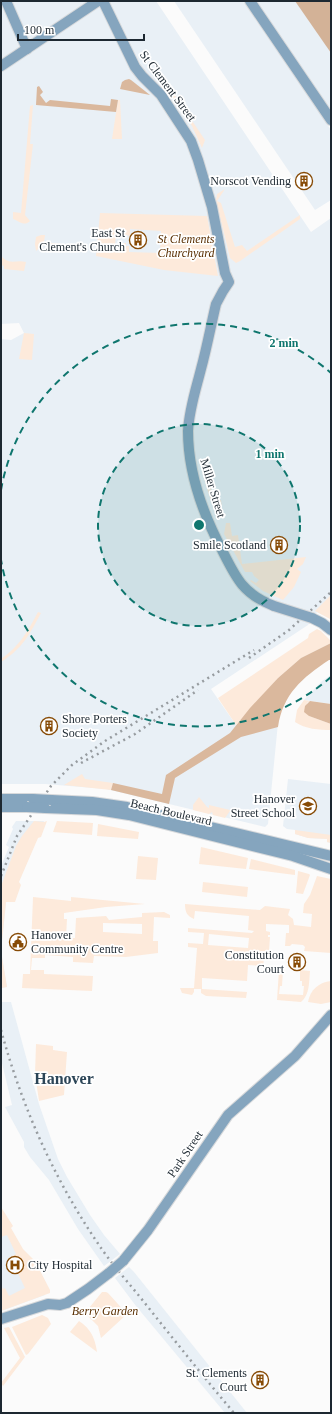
<svg xmlns="http://www.w3.org/2000/svg" width="332" height="1414" font-family="'Times New Roman',serif">
<style>
.built{fill:#e9f0f6}
.green{fill:#fdeadb;fill-rule:evenodd}
.forest{fill:#dab89d}
.water{fill:#d3b297}
.lines{fill:none;stroke-linecap:round;stroke-linejoin:round}
.minor-casing{stroke:#d7d9db;stroke-width:12}
.minor{stroke:#85a5be;stroke-width:10}
.rail{stroke:#979ca0;stroke-width:2.5;stroke-dasharray:2 4;stroke-linecap:butt}
.minor-bridge-casing{stroke:#d7d9db;stroke-width:12;stroke-linecap:butt}
.minor-bridge{stroke:#85a5be;stroke-width:10}
.ring{fill:none;stroke:#0f766e;stroke-width:2;stroke-dasharray:7 5}
.labels{text-anchor:middle;dominant-baseline:central;stroke-width:3.5;stroke-linejoin:round;paint-order:stroke}
.street-label{font-size:12px;fill:#1d2831;stroke:#fff}
.poi-label{font-size:12px;fill:#1d2831;stroke:#fff;text-anchor:end}
.park-label{font-size:12px;font-style:italic;fill:#592e00;stroke:#fff}
.district-label{font-size:16px;font-weight:bold;fill:#2c4557;stroke:#fff}
.centre{fill:#0f766e;stroke:#fff;stroke-width:2}
.ring-label{font-size:12px;text-anchor:middle;font-weight:bold;fill:#0f766e;stroke:#fff;stroke-width:3.5;stroke-linejoin:round;paint-order:stroke}
</style>
<rect width="100%" height="100%" fill="#fbfbfb"/>
<g class="built">
<polygon points="1,1 156,1 311,232 331,218 331,619 317,612 308,625 211,689 236,725 278,723 268,824 265,827 106,789 45,784 1,784 1,339 11,340 24,333 19,323 1,324"/>
<polygon points="174,1 243,1 331,130 331,200 315,210"/>
<polygon points="256,1 331,1 331,112"/>
<polygon points="331,675 331,704 304,700 322,681"/>
<polygon points="288,779 331,784 331,843 327,842 327,839 308,838 295,834 295,830 287,829 283,826"/>
<polygon points="16,821 44,821 8,894 6,903 1,951 7,987 1,988 1,866 9,847 6,845 13,829 12,827"/>
<polygon points="1,1002 11,1002 39,1104 58,1159 67,1177 90,1215 104,1235 120,1254 104,1266 78,1229 49,1180 30,1157 24,1147 24,1142 5,1107 12,1105 1,1059"/>
<polygon points="1,1215 45,1295 1,1311"/>
<polygon points="129,1267 134,1272 247,1413 225,1413 136,1306 115,1278"/>
</g>
<g class="green">
<polygon points="157,69 205,140 202,148 192,126 155,71"/>
<polygon points="118,100 120,100 122,139 112,139"/>
<path d="M33,105L30,144H33L25,215L30,221C24,227 19,221 13,219V212L21,213L30,106Z"/>
<polygon points="225,189 217,201 221,203 235,247 242,245 247,251 300,215 300,219 240,261 236,263 230,258 216,200 217,194"/>
<path d="M100,213L207,216L218,276L164,270L96,256ZM130,229L161,231L160,253L129,252V246H126V243H124L123,246H115L116,234H124V237L126,238V235L130,236Z"/>
<polygon points="41,235 45,235 44,242 70,245 70,248 42,245 36,251 35,244 36,237"/>
<path d="M1,256C10,266 16,259 26,262L24,271L4,269V266L1,265Z"/>
<polygon points="24,333 34,334 32,360 19,359"/>
<path d="M207,464L213,501L221,500L223,516C211,512 204,477 201,465Z"/>
<polygon points="226,523 230,523 232,536 238,535 242,564 306,557 303,564 297,569 301,572 294,587 283,600 263,591 250,581 251,580 256,583 259,580 254,576 252,572 245,572 224,534"/>
<polygon points="331,595 331,618 330,619 315,611"/>
<path d="M38,612L41,613C29,635 23,648 1,662V659C19,647 28,631 38,612Z"/>
<polygon points="317,629 321,631 331,641 331,643 301,658 278,678 236,725 218,698 308,638 309,634"/>
<path d="M304,700L310,701L307,703L309,716L331,724V730C319,730 305,729 295,722L297,710Z"/>
<polygon points="82,774 85,779 113,783 111,790 64,785"/>
<polygon points="199,797 207,807 209,808 209,805 230,810 230,811 225,818 213,815 212,812 209,814 193,810 193,805"/>
<polygon points="34,821 44,822 47,821 41,837 38,838 19,882 21,885 15,902 6,902 1,951 7,987 1,988 1,886 16,846 22,836"/>
<polygon points="57,821 93,823 92,835 53,832"/>
<polygon points="98,824 139,832 138,839 97,836"/>
<polygon points="295,830 331,835 331,843 327,842 327,839 308,838 295,834"/>
<polygon points="201,847 248,858 246,869 199,864"/>
<polygon points="138,856 158,858 156,880 136,879"/>
<polygon points="251,859 295,870 295,875 249,869"/>
<polygon points="298,871 309,874 310,875 303,894 296,893"/>
<path d="M317,876L331,879V953L304,951L305,947L303,945L292,944L290,946H285L286,933H289V925L266,924V931L270,932V935H268V937H270L269,951H261V959H264L263,966L248,965L247,981L202,978V989L247,992L246,998L206,996L201,993V989H194V992L192,995L182,993L180,988H194L197,948L188,947V943L203,944L204,933L188,932V928L252,933L254,931L248,930L249,916L195,911L194,919C187,916 185,912 185,904L260,910L265,906L290,909L288,915L293,919L294,925L311,927L312,914L303,913L304,904L310,895ZM209,934L249,938L248,948L208,945Z"/>
<polygon points="203,882 248,887 247,897 202,892"/>
<path d="M33,897L71,901V897L145,904L106,907L64,913V919H67L66,938H75L76,918L106,916L109,920L142,917V913L164,912L170,915V918L154,917L153,941H158V953L126,957L94,956L93,963L73,962V957L45,955V958H32L31,970H44V974L93,976L92,991L22,988L23,974H30ZM103,923L142,924V934L103,932Z"/>
<path d="M279,970H283L282,986H280L279,994L303,995L304,986H302V981H300V970L310,971C309,981 310,995 301,1002L277,1000Z"/>
<path d="M331,981V1002L321,1004L308,1002C310,990 319,982 331,981Z"/>
<polygon points="36,1044 53,1046 53,1050 67,1052 64,1095 39,1101 35,1074"/>
<polygon points="1,1207 13,1226 11,1228 23,1249 35,1261 50,1290 50,1293 1,1311 1,1285 3,1289 5,1288 9,1296 25,1288 10,1257 16,1254 7,1235 1,1237"/>
<polygon points="102,1292 106,1292 108,1293 127,1314 101,1338 98,1326 85,1313"/>
<polygon points="42,1315 48,1318 51,1324 28,1354 26,1355 12,1327"/>
<path d="M79,1321C91,1329 95,1338 97,1352L70,1332Z"/>
<polygon points="9,1327 25,1357 3,1386 1,1383 20,1358 4,1328"/>
</g>
<g class="forest">
<polygon points="129,79 131,80 150,95 120,89 122,82 125,80"/>
<polygon points="39,86 43,92 40,95 46,103 50,100 110,106 111,99 118,100 116,112 36,105 37,87"/>
<path d="M331,643V660H329C302,678 283,694 278,727L241,737L175,778L169,804L111,790L113,783L162,794L166,775L230,733L250,708L278,678L301,658Z"/>
<polygon points="310,701 331,704 331,724 309,716 304,712 305,706"/>
</g>
<polygon class="water" points="295,1 331,1 331,53"/>
<g class="lines">
<g class="minor-casing">
<g id="minor">
<polyline points="6,1 27,49"/>
<path d="M103,1L135,67L142,76L161,95L191,141L198,160L212,207L225,273L229,282L223,291L216,304C211,325 207,347 201,369C196,389 189,410 188,431C188,473 203,514 222,550C236,578 243,594 274,606"/>
<polyline points="250,1 331,120"/>
<polyline points="1,66 98,1"/>
<polyline points="312,618 322,623 331,630"/>
<polyline points="1,799 33,799"/>
<polyline points="51,800 92,802 127,807 331,856"/>
<polyline points="1,807 27,807"/>
<polyline points="45,808 97,810 129,815 293,856 331,869"/>
<polyline points="123,1261 148,1230 228,1115 295,1056 331,1015"/>
<polyline points="1,1319 48,1304 60,1305 67,1303 88,1289 109,1273"/>
</g>
</g>
<use href="#minor" class="minor"/>
<g class="rail">
<polyline points="249,658 289,630 331,592"/>
<polyline points="81,763 135,734 198,690"/>
<polyline points="1,876 17,836 51,786 72,765 105,741 254,650"/>
<path d="M1,1030C22,1107 54,1179 99,1245C111,1263 126,1280 140,1297C171,1336 202,1375 234,1413"/>
</g>
<g class="minor-bridge-casing">
<g id="minor-bridge">
<polyline points="274,606 312,618"/>
<polyline points="33,799 51,800"/>
<polyline points="27,807 45,808"/>
<polyline points="109,1273 123,1261"/>
</g>
</g>
<use href="#minor-bridge" class="minor-bridge"/>
</g>
<circle cx="199" cy="525" r="101" fill="#0f766e" fill-opacity=".12"/>
<g class="ring">
<circle cx="199" cy="525" r="101"/>
<path d="M331 677A201 201 0 0 1 1 560M1 490A201 201 0 0 1 331 373"/>
</g>
<defs>
<g id="building-ring" transform="scale(0.9)"><circle r="9.5" fill="#fff" stroke="#874b06" stroke-width="1.5"/><path d="M-4-6H4V6H1V3H-1V6H-4ZM-2.5-4.3h1.7v1.8h-1.7ZM.8-4.3h1.7v1.8H.8ZM-2.5-1h1.7V.8h-1.7ZM.8-1h1.7V.8H.8Z" fill="#874b06"/></g>
<g id="school-ring" transform="scale(0.9)"><circle r="9.5" fill="#fff" stroke="#874b06" stroke-width="1.5"/><path d="M0-5L7-2L0 1L-7-2ZM-4 1L0 2.5L4 1V4Q0 6-4 4Z" fill="#874b06"/></g>
<g id="civic-ring" transform="scale(0.9)"><circle r="9.5" fill="#fff" stroke="#874b06" stroke-width="1.5"/><path d="M-.6-6.5H3V-4.5H.6V-3L4-1V1h2V6H-6V1h2V-1L-.6-3ZM-1.2 2.5V6h2.4V2.5Z" fill="#874b06"/></g>
<g id="hospital-ring" transform="scale(0.9)"><circle r="9.5" fill="#fff" stroke="#874b06" stroke-width="1.5"/><path d="M-5-5h3v3.5h4V-5h3V5h-3V1.5h-4V5h-3Z" fill="#874b06"/></g>
</defs>
<g fill-rule="evenodd">
<use href="#building-ring" x="304" y="181"/>
<use href="#building-ring" x="138" y="240"/>
<use href="#building-ring" x="279" y="545"/>
<use href="#building-ring" x="49" y="726"/>
<use href="#school-ring" x="308" y="806"/>
<use href="#civic-ring" x="18" y="942"/>
<use href="#building-ring" x="297" y="962"/>
<use href="#hospital-ring" x="15" y="1265"/>
<use href="#building-ring" x="260" y="1380"/>
</g>
<g class="labels">
<g class="street-label">
<text transform="translate(168 86) rotate(53)">St Clement Street</text>
<text transform="translate(213 488) rotate(73)">Miller Street</text>
<text transform="translate(171 812) rotate(13)">Beach Boulevard</text>
<text transform="translate(185 1154) rotate(-56)">Park Street</text>
</g>
<g class="poi-label">
<text x="291" y="181">Norscot Vending</text>
<text x="125" y="233">East St<tspan x="125" dy="14">Clement's Church</tspan></text>
<text x="266" y="545">Smile Scotland</text>
<text x="62" y="719" text-anchor="start">Shore Porters<tspan x="62" dy="14">Society</tspan></text>
<text x="295" y="799">Hanover<tspan x="295" dy="14">Street School</tspan></text>
<text x="31" y="935" text-anchor="start">Hanover<tspan x="31" dy="14">Community Centre</tspan></text>
<text x="284" y="955">Constitution<tspan x="284" dy="14">Court</tspan></text>
<text x="28" y="1265" text-anchor="start">City Hospital</text>
<text x="247" y="1373">St. Clements<tspan x="247" dy="14">Court</tspan></text>
</g>
<g class="park-label">
<text x="186" y="239">St Clements<tspan x="186" dy="14">Churchyard</tspan></text>
<text x="105" y="1311">Berry Garden</text>
</g>
<g class="district-label">
<text x="64" y="1078">Hanover</text>
</g>
</g>
<circle cx="199" cy="525" r="6" class="centre"/>
<g class="ring-label">
<text x="284" y="347">2 min</text>
<text x="270" y="458">1 min</text>
</g>
<rect width="332" height="1414" fill="none" stroke="#1d2831" stroke-width="4"/>
<path d="M18 34v6h126v-6" fill="none" stroke="#1d2831" stroke-width="2"/>
<text x="24" y="34" font-size="12" fill="#1d2831" stroke="#ffffff" stroke-width="3" paint-order="stroke">100 m</text>
</svg>
